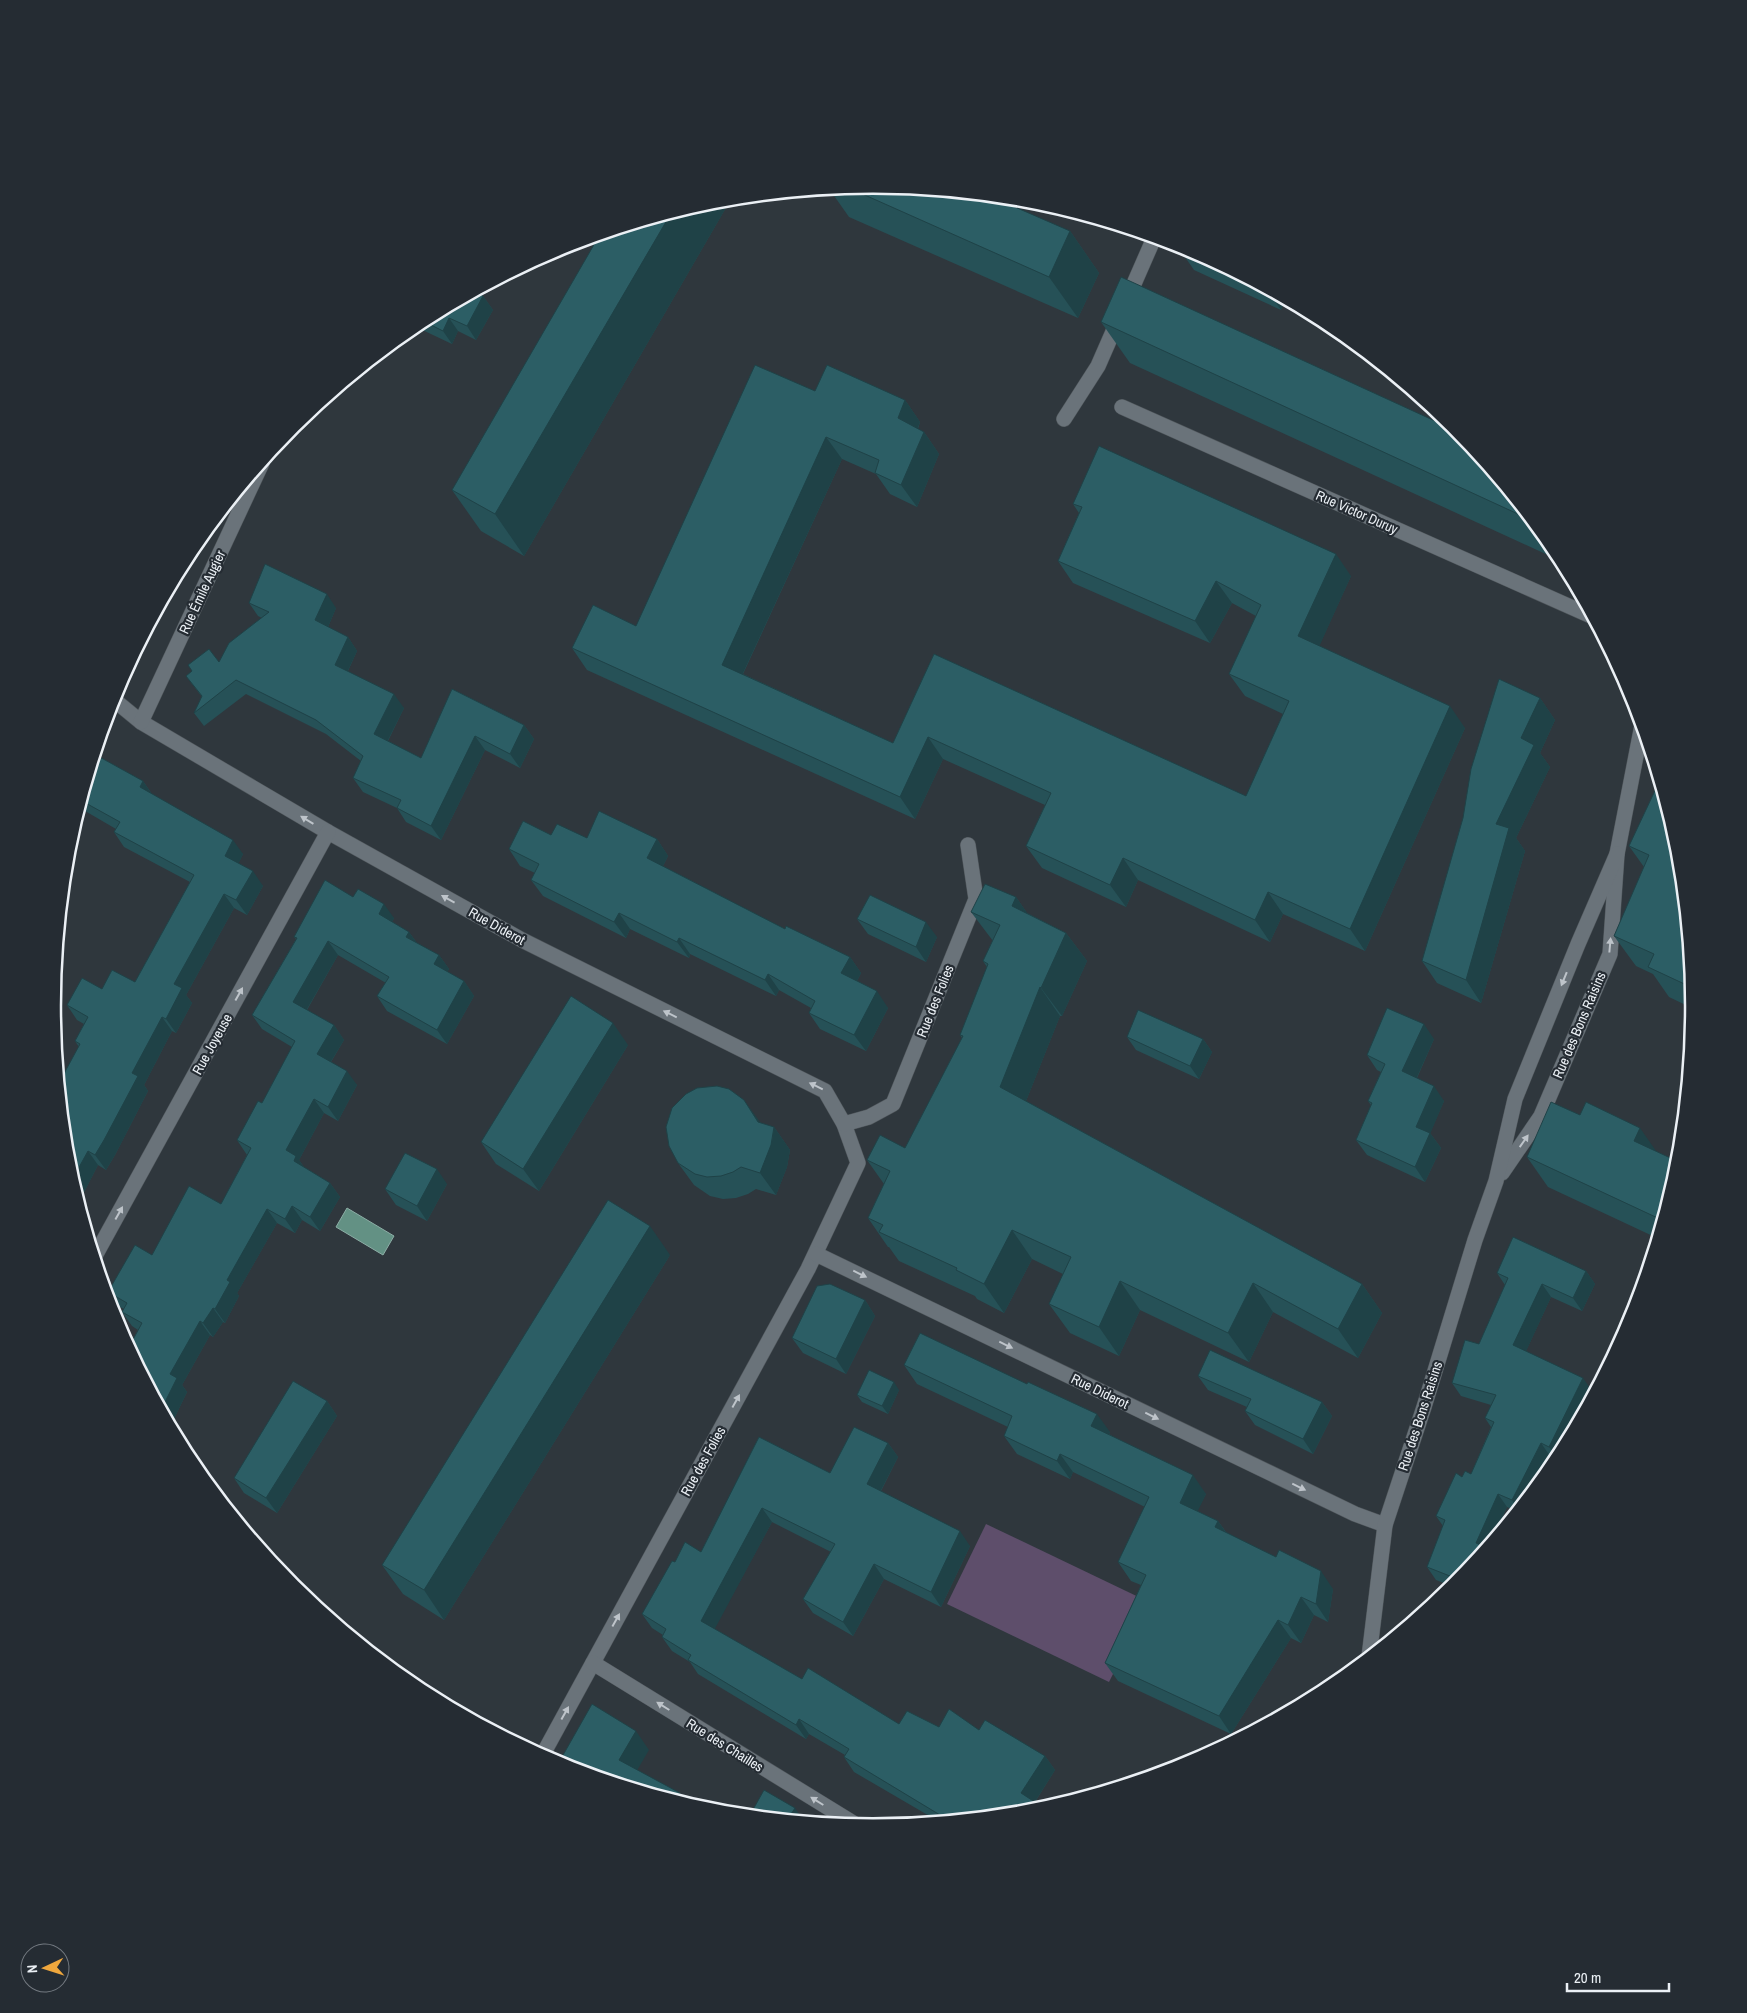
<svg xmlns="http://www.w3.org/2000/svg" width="1747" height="2013" font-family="'Archivo Narrow',sans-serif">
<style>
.green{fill:#5e4e6b}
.water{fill:#639184;stroke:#8caea6}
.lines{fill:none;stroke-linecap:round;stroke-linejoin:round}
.street-casing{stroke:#4e555a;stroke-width:16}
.street{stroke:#6a737a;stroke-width:15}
.wall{fill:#265157}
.shaded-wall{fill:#1f4247}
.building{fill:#2c5e65;stroke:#1f4247}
.oneway{fill:#bec4ca}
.labels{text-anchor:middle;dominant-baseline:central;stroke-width:4.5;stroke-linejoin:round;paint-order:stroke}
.street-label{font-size:14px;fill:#ebf0f5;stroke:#252c33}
.rim{fill:none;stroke:#ebf0f5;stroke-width:2.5}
</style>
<rect width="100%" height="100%" fill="#2f373d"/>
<polygon class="green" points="986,1524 1149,1602 1109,1682 947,1604"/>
<polygon class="water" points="347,1208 394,1236 383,1255 336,1227"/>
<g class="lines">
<g class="street-casing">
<g id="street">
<polyline points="1122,407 1591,616"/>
<polyline points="1064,419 1098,366 1154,238"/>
<polyline points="113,699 141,722 328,832 522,940 825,1091 844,1124 858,1163 808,1269 542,1756"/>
<polyline points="141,722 262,463"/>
<polyline points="844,1124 869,1117 893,1104 976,899 968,845"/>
<polyline points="1502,1173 1541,1116 1610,954 1617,854 1642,725"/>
<polyline points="816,1254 1355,1514 1385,1525"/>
<polyline points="95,1256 328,832"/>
<polyline points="1369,1657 1385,1525 1424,1407 1475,1240 1496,1181 1515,1099 1578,944 1617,854"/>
<polyline points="593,1663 858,1826"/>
</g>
</g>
<use href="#street" class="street"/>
</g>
<g class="wall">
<polygon points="874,186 1070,231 1099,273 1078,318 849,217 830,190"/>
<polygon points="731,199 524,556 481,531 452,490 714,201"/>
<polygon points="1176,244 1188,248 1285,300 1281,310 1194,270"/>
<polygon points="475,293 483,296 493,310 476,340 458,331 452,344 414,326 418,324"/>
<polygon points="1101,322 1459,432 1556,551 1563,562 1130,363"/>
<polygon points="815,391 905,400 920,422 918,429 924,432 939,454 917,507 890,494 876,474 842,459 743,674 893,743 934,654 1246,796 1283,714 1245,696 1229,674 1256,616 1232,603 1210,643 1073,583 1058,561 1079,513 1073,504 1351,576 1319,646 1465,728 1365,951 1283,914 1270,942 1138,880 1126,907 1042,868 1026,846 1045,805 943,759 915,819 587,670 572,648 636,626"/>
<polygon points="249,603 336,608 328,627 348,637 357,651 348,671 404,708 388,741 421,758 452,689 524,725 534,739 520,768 485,750 441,840 406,822 397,808 363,792 353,778 361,761 326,734 246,694 204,726 194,713 202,697 186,676 219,662 262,618 258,616"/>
<polygon points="1540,698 1555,720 1540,753 1550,767 1516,838 1525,851 1481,1003 1437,983 1422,961"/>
<polygon points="96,755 143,781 152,794 243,854 238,864 263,886 247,915 234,908 186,995 192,1003 176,1033 172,1031 144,1085 148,1091 115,1155 106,1170 98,1165 79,1202 79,1047 75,1041 84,1024 77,1020 67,1005 102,989 135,982 190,882 124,847 114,832 116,829 80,808"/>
<polygon points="1653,762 1659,781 1650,769"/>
<polygon points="551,835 587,838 657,839 668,856 663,866 785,929 850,957 861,973 857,981 888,1008 866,1051 820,1029 809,1013 811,1008 779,990 776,996 690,954 689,958 630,929 626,938 543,896 531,880 535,873 520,866 509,849"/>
<polygon points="1629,846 1679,847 1694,1009 1669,997 1653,974 1636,966 1614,936 1644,867"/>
<polygon points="353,897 394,918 392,922 409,932 417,943 439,955 449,969 447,972 464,981 474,996 447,1044 387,1011 377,996 386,983 338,955 307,1010 334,1025 344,1040 331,1062 357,1085 338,1121 324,1113 299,1160 304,1167 330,1183 340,1197 320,1231 302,1220 295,1233 277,1223 237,1293 239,1296 225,1323 223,1322 213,1337 210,1335 182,1385 187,1392 171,1425 129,1347 138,1330 132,1326 122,1312 124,1309 118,1306 108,1292 152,1255 221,1204 247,1155 237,1140 262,1103 292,1047 262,1029 252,1015 296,939 294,937"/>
<polygon points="1016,897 1027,913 1066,933 1087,961 1062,1016 1060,1016 1026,1101 1362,1284 1382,1313 1358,1358 1273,1312 1249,1362 1140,1310 1119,1356 1070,1333 1049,1304 1063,1274 1032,1259 1004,1313 977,1299 975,1296 899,1261 889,1247 888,1247 868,1218 884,1184 867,1160 905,1148 962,1038 960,1035 987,967 983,961 993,941 971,912"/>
<polygon points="857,919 937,937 926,962 868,934"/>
<polygon points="1127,1037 1203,1039 1212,1052 1199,1079 1136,1050"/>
<polygon points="1434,1039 1417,1078 1444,1101 1430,1133 1441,1148 1425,1182 1367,1155 1356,1140 1371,1105 1368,1101 1381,1072 1377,1070 1367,1055"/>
<polygon points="628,1045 539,1191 496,1164 481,1142"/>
<polygon points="761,1123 774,1127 790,1150 787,1167 776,1195 756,1189 748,1194 736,1198 723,1199 710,1196 694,1185 678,1163"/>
<polygon points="1657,1152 1679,1167 1657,1238 1548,1187 1527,1157"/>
<polygon points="447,1184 427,1221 396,1205 385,1189"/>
<polygon points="670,1255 444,1620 403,1594 382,1565"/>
<polygon points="1586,1271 1595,1284 1582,1311 1551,1297 1526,1351 1592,1391 1558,1460 1550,1456 1532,1492 1516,1511 1507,1507 1492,1540 1454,1587 1436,1580 1427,1567 1443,1526 1436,1516 1462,1477 1471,1474 1491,1427 1485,1418 1491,1405 1461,1396 1452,1383 1479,1344 1505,1285 1497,1273"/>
<polygon points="865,1300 875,1316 846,1374 803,1353 792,1338"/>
<polygon points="904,1365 1110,1432 1109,1434 1206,1494 1197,1511 1218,1521 1226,1532 1333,1589 1328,1622 1314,1615 1301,1643 1291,1638 1231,1734 1118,1681 1105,1663 1141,1585 1131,1581 1118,1562 1145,1507 1073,1472 1070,1479 1017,1454 1004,1436 1008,1427 917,1384"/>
<polygon points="1198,1376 1322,1402 1332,1416 1313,1454 1255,1425 1245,1411 1247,1407 1208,1390"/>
<polygon points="899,1390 888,1414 862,1402 857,1395"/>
<polygon points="327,1401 337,1416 277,1513 244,1493 234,1478"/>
<polygon points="759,1437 830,1473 888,1443 898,1457 881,1491 970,1546 941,1607 884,1579 853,1636 813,1613 803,1599 831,1552 772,1522 714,1629 802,1679 899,1724 979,1730 1045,1756 1055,1770 1035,1802 1033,1812 938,1821 854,1772 844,1757 845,1755 809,1734 806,1739 698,1674 690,1662 672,1651 662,1637 663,1635 652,1628 642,1614 675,1562 701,1552"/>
</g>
<g class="shaded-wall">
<polygon points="731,199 524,556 495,514 670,215 714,201"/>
<polygon points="1070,231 1099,273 1078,318 1049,277"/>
<polygon points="1267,290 1285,300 1281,310"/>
<polygon points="483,296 493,310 476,340 467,326"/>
<polygon points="449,318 458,331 452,344 443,331"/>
<polygon points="905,400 920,422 913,440 898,418"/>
<polygon points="924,432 939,454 917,507 901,485"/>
<polygon points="826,437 842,459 737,686 722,665"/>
<polygon points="1336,554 1351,576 1314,658 1298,636"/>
<polygon points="1216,581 1232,603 1210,643 1195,621"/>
<polygon points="327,594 336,608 325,634 315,620"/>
<polygon points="348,637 357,651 344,679 335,665"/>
<polygon points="394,694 404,708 384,748 374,734"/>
<polygon points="1540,698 1555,720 1540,753 1550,767 1516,838 1525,851 1481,1003 1466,980 1496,824 1521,738"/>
<polygon points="1450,706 1465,728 1365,951 1350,929"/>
<polygon points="524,725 534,739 520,768 510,754"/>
<polygon points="475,736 485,750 441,840 431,826"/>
<polygon points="928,737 943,759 915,819 900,797"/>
<polygon points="143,781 153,796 140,787"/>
<polygon points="657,839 668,856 659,874 647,858"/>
<polygon points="233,840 243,854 235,871 225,856"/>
<polygon points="1123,858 1138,880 1126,907 1110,885"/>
<polygon points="253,871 263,886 247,915 236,900"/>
<polygon points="1268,892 1283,914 1270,942 1255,920"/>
<polygon points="224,894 234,908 186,995 192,1003 176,1033 166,1019 174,984"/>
<polygon points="1016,897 1036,926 1012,906"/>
<polygon points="384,904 394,918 389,928 379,914"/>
<polygon points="619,913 630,929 626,938 614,922"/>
<polygon points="926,922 937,937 926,962 916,947"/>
<polygon points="409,932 419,946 406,937"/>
<polygon points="1066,933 1087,961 1062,1016 1041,988"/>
<polygon points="679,938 690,954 689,958 677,942"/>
<polygon points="328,941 338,955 303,1016 293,1002"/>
<polygon points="439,955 449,969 444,978 434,964"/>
<polygon points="850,957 861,973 853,989 841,973"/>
<polygon points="768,974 779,990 776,996 765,980"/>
<polygon points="464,981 474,996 447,1044 437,1030"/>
<polygon points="1040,987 1060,1016 1020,1116 1000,1087"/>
<polygon points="877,991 888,1008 866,1051 854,1035"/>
<polygon points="162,1017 172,1031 144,1085 148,1091 115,1155 106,1170 95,1155 132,1073"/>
<polygon points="613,1023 628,1045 539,1191 523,1169"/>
<polygon points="1424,1024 1434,1039 1413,1086 1402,1071"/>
<polygon points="334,1025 344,1040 327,1068 317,1054"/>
<polygon points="1203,1039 1212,1052 1199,1079 1190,1066"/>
<polygon points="347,1071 357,1085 338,1121 328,1107"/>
<polygon points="1434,1086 1444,1101 1428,1139 1430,1133 1441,1148 1425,1182 1415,1167 1416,1127"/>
<polygon points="314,1099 324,1113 299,1160 306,1170 303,1175 286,1150"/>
<polygon points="744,1100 760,1122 772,1142 774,1127 790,1150 787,1167 776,1195 760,1173 758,1122"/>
<polygon points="1640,1128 1661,1158 1634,1141"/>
<polygon points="88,1151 98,1165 79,1202 72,1180"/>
<polygon points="437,1169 447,1184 427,1221 417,1206"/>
<polygon points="330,1183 340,1197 320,1231 310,1217"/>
<polygon points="292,1206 302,1220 295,1233 285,1219"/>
<polygon points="267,1209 277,1223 237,1293 239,1296 225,1323 215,1309 227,1280"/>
<polygon points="650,1226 670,1255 444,1620 424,1590"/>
<polygon points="1012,1230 1032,1259 1004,1313 984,1284"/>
<polygon points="1586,1271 1595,1284 1582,1311 1573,1298"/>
<polygon points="1120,1281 1140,1310 1119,1356 1099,1327"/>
<polygon points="1253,1283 1273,1312 1249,1362 1228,1333"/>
<polygon points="1362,1284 1382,1313 1358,1358 1338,1329"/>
<polygon points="1542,1284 1551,1297 1523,1358 1513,1345"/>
<polygon points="865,1300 875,1316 846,1374 836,1359"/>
<polygon points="213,1308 223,1322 213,1337 203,1323"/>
<polygon points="200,1321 210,1335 182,1385 187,1392 171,1425 162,1408 170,1374"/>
<polygon points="1583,1378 1592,1391 1558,1459 1549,1447"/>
<polygon points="894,1382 899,1390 888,1414 882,1406"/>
<polygon points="327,1401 337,1416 277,1513 266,1498"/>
<polygon points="1322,1402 1332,1416 1313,1454 1303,1439"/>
<polygon points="1097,1414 1110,1432 1104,1444 1091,1426"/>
<polygon points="184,1443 194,1457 191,1463 182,1447"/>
<polygon points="888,1443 898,1457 877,1498 867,1484"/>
<polygon points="1541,1443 1550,1456 1532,1492 1518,1509 1512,1500"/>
<polygon points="1060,1454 1073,1472 1070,1479 1057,1461"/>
<polygon points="1193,1475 1206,1494 1193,1521 1180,1503"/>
<polygon points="1498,1494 1507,1507 1492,1540 1479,1557 1476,1543"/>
<polygon points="762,1508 772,1522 711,1636 701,1621"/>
<polygon points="1218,1521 1231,1540 1215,1527"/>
<polygon points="960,1531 970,1546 941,1607 931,1592"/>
<polygon points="874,1564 884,1579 853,1636 843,1622"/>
<polygon points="1321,1571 1333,1589 1328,1622 1316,1604"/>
<polygon points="1301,1597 1314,1615 1301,1643 1288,1625"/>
<polygon points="1278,1620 1291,1638 1231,1734 1219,1716"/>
<polygon points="799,1719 809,1734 806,1739 796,1725"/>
<polygon points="636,1731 649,1750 632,1779 619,1760"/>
<polygon points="1045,1756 1055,1770 1031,1808 1021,1793"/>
<polygon points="680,1793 688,1804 676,1800"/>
<polygon points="795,1808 804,1821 788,1819"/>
</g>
<g class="building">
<polygon points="874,186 992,197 1070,231 1049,277 849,188"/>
<polygon points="670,215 495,514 452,490 599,236"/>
<polygon points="1121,277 1459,432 1531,520 1101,322"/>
<polygon points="475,293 483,296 467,326 449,318 443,331 423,321"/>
<polygon points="755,365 815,391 827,365 905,400 898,418 924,432 901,485 875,473 879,460 826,437 722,665 893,743 934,654 1246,796 1289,701 1229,674 1261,605 1216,581 1195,621 1058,561 1082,507 1073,504 1099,446 1336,554 1298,636 1450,706 1350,929 1268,892 1255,920 1123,858 1110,885 1026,846 1051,793 928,737 900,797 572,648 593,605 636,626"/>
<polygon points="265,564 327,594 315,620 348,637 335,665 394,694 374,734 421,758 452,689 524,725 510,754 475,736 431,826 397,808 401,800 353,778 363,756 316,720 236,680 194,713 202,696 186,676 192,671 188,665 209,649 219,662 229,643 269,612 249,603"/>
<polygon points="1499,679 1540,698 1521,738 1534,745 1496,824 1509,828 1466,980 1422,961 1463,818 1471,769"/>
<polygon points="96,755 143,781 140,787 233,840 225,856 253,871 236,900 224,894 174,984 182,988 166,1019 162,1017 132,1073 138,1076 104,1140 95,1155 88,1151 72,1180 68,1166 60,1081 80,1044 75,1041 88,1017 67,1005 82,978 102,989 112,970 135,982 194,875 114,832 120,822 82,801"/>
<polygon points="1653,762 1656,772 1650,769"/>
<polygon points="1659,782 1679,847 1693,988 1648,967 1654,954 1614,936 1649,855 1629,846"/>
<polygon points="599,811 657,839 647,858 785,929 786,926 850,957 841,973 877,991 854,1035 809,1013 815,1001 768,974 765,980 679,938 677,942 619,913 614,922 531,880 539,864 509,849 523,821 551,835 557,824 587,838"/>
<polygon points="325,880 353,897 358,889 384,904 379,914 409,932 406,937 439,955 434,964 464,981 437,1030 377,996 389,977 328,941 293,1002 334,1025 317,1054 347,1071 328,1107 314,1099 286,1150 296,1156 294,1161 330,1183 310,1217 292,1206 285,1219 267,1209 227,1280 230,1282 215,1309 213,1308 203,1323 200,1321 170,1374 177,1378 162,1408 129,1347 142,1323 122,1312 127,1303 108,1292 135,1245 152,1255 189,1186 221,1204 251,1148 237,1140 258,1101 262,1103 295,1041 252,1015 297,938 294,937"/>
<polygon points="985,884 1016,897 1012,906 1066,933 1041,988 1040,987 1000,1087 1362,1284 1338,1329 1253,1283 1228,1333 1120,1281 1099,1327 1049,1304 1071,1257 1012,1230 984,1284 956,1270 957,1268 879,1232 883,1225 868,1218 890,1171 867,1160 880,1135 905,1148 963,1036 960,1035 988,964 983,961 1000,925 971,912"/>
<polygon points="870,895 926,922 916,947 857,919"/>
<polygon points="571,996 613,1023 523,1169 481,1142"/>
<polygon points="1387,1008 1424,1024 1402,1071 1434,1086 1416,1127 1430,1133 1415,1167 1356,1140 1372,1103 1368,1101 1385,1064 1367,1055"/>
<polygon points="1138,1010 1203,1039 1190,1066 1127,1037"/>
<polygon points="717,1086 729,1089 744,1100 758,1122 774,1127 771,1145 760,1173 741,1167 733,1172 721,1176 707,1177 695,1174 678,1163 669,1146 666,1127 672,1108 686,1094 697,1088"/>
<polygon points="1551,1102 1580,1115 1586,1102 1640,1128 1634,1141 1679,1162 1679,1167 1662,1220 1527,1157"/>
<polygon points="405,1153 437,1169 417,1206 385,1189"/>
<polygon points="608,1200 650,1226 424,1590 382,1565"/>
<polygon points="1513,1237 1586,1271 1573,1298 1542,1284 1513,1345 1583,1378 1549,1447 1541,1443 1512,1500 1498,1494 1476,1543 1483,1546 1479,1557 1460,1580 1427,1567 1445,1520 1436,1516 1456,1473 1462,1477 1465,1471 1471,1474 1494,1422 1485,1418 1496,1395 1452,1383 1465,1340 1479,1344 1508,1278 1497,1273"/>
<polygon points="830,1284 865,1300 836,1359 792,1338 817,1286"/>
<polygon points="920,1333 1027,1384 1028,1382 1097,1414 1091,1426 1193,1475 1180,1503 1218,1521 1215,1527 1276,1557 1279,1550 1321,1571 1316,1604 1301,1597 1288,1625 1278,1620 1219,1716 1105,1663 1146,1575 1118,1562 1149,1497 1060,1454 1057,1461 1004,1436 1012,1416 904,1365"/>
<polygon points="1210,1350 1322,1402 1303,1439 1245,1411 1251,1399 1198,1376"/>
<polygon points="869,1370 894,1382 882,1406 857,1395"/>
<polygon points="293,1381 327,1401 266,1498 234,1478"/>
<polygon points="854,1427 888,1443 867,1484 960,1531 931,1592 874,1564 843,1622 803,1599 835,1544 762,1508 701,1621 802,1679 808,1668 899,1724 907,1711 939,1727 949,1709 979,1730 985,1720 1045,1756 1021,1793 1044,1808 1033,1812 944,1821 945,1818 844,1757 849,1749 799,1719 796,1725 688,1660 691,1655 662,1637 666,1629 642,1614 672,1561 675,1562 685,1542 701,1552 759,1437 830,1473"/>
<polygon points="179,1441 184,1443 182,1447"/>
<polygon points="592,1704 636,1731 619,1760 680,1793 676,1800 558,1764"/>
<polygon points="764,1790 795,1808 788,1819 750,1815"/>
</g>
<defs><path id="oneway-solid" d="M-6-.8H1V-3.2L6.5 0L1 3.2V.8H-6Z" transform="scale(1.25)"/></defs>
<g class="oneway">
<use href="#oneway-solid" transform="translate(307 820) rotate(-149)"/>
<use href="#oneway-solid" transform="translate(448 899) rotate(-151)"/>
<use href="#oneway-solid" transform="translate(1610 945) rotate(-85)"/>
<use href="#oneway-solid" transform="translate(1564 979) rotate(112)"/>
<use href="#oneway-solid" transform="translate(239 994) rotate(-61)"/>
<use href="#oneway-solid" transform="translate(670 1014) rotate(-154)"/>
<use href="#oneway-solid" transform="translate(816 1086) rotate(-154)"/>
<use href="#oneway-solid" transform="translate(1524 1141) rotate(-55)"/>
<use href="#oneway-solid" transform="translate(119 1213) rotate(-61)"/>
<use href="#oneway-solid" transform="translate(860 1274) rotate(26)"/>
<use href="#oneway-solid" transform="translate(1006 1345) rotate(26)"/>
<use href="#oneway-solid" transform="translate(736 1401) rotate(-61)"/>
<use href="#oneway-solid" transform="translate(1152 1416) rotate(26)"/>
<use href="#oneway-solid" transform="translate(1299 1487) rotate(26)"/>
<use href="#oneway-solid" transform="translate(616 1620) rotate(-61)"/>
<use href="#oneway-solid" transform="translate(663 1706) rotate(-148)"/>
<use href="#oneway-solid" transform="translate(565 1713) rotate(-61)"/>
<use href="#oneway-solid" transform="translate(817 1801) rotate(-148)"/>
</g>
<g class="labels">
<g class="street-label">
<text transform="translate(1357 512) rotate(24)">Rue Victor Duruy</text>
<text transform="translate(202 592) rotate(-65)">Rue Émile Augier</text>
<text transform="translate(497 926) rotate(29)">Rue Diderot</text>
<text transform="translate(935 1001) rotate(-68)">Rue des Folies</text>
<text transform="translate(1579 1025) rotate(-67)">Rue des Bons Raisins</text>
<text transform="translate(212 1044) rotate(-61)">Rue Joyeuse</text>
<text transform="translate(1100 1391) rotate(26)">Rue Diderot</text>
<text transform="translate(1420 1416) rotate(-72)">Rue des Bons Raisins</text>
<text transform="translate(703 1461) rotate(-61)">Rue des Folies</text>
<text transform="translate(725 1745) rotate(32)">Rue des Chailles</text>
</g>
</g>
<path d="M0 0H1747V2013H0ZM61 1006a812 812 0 1 1 1624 0a812 812 0 1 1-1624 0Z" fill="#252c33" fill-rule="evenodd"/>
<path class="rim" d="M61 1006a812 812 0 1 1 1624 0a812 812 0 1 1-1624 0Z"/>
<g transform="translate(45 1968) rotate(266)"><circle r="24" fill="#252c33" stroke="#747a81"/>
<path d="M0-4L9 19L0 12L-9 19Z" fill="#efa73d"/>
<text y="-8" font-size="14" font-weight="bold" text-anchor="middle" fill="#ebf0f5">N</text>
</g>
<path d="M1567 1983v8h102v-8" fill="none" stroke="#ebf0f5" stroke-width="2.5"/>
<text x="1574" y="1983" font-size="15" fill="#ebf0f5" stroke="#252c33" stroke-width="4" paint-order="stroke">20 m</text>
</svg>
